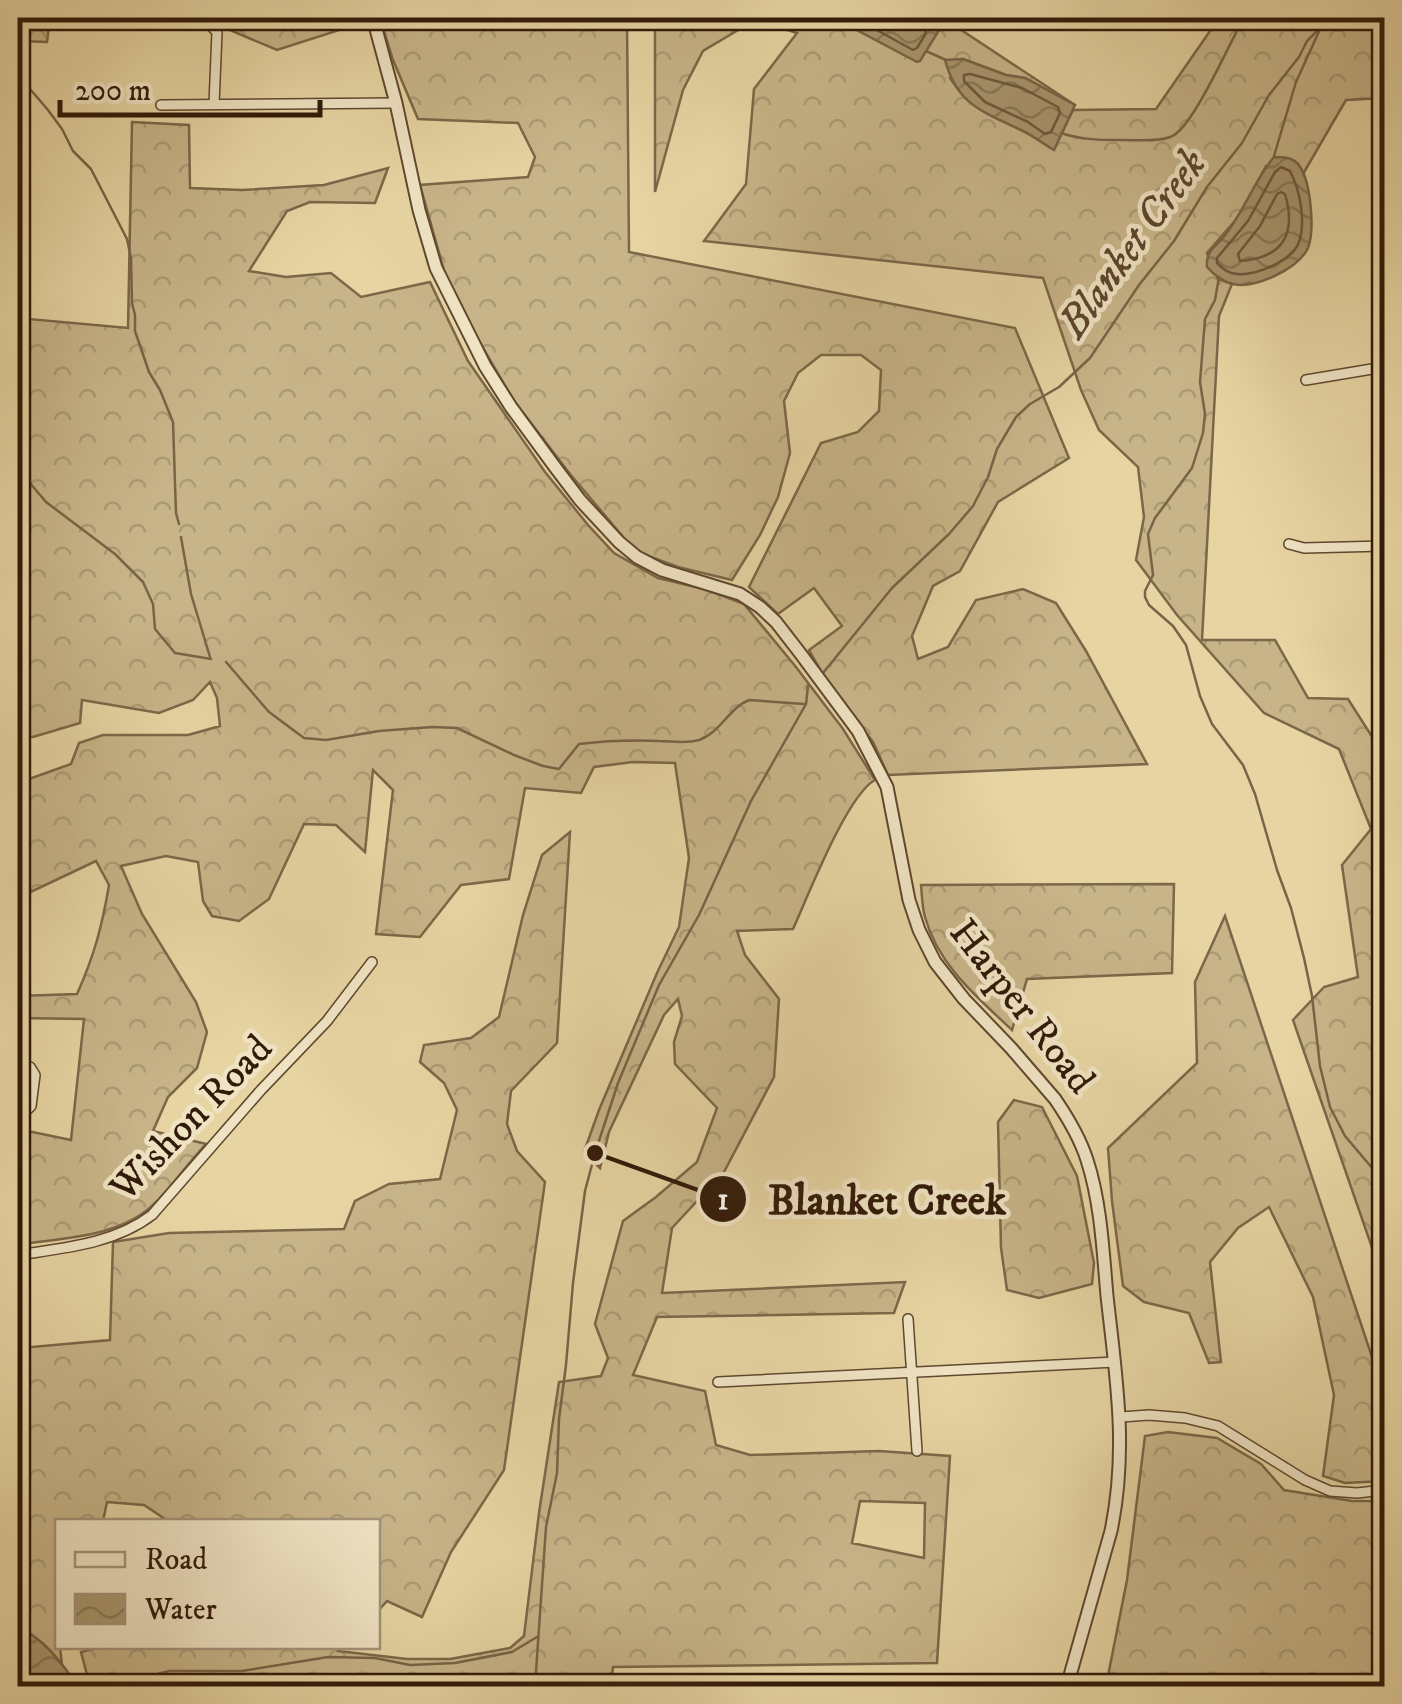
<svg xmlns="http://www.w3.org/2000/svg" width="1402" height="1704" font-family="'IM FELL DW Pica',serif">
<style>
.forest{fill:url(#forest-crowns);stroke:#7c6748;stroke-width:2.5;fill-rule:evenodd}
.water{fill:url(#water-waves);stroke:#796446;stroke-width:2.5}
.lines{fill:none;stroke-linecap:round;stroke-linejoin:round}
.shore{stroke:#6e583c;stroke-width:2.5}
.stream{stroke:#796446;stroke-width:2.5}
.minor-casing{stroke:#5f482f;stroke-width:12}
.tertiary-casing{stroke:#5f482f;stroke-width:15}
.minor{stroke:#efe3c3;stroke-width:9}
.tertiary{stroke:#efe3c3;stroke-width:11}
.labels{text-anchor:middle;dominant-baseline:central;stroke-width:9;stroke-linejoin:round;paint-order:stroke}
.street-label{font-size:40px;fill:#321a09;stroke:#efe3c3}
.water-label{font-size:42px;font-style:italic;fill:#5c452c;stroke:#efe3c3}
.leader{fill:none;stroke:#321a09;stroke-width:4}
.callout-dot{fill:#321a09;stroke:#efe3c3;stroke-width:4}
.mark-label{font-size:30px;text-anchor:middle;font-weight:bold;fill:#fff}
.callout-label{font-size:42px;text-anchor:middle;font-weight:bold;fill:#321a09;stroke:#efe3c3;stroke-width:9;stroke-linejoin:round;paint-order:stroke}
</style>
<defs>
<pattern id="forest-crowns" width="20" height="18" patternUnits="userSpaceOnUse" patternTransform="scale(2.5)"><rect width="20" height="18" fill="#c7b488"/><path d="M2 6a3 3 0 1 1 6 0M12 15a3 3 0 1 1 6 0" fill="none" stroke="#ab9a74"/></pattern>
<pattern id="water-waves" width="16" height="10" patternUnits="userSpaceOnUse" patternTransform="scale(2.5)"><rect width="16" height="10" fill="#a9956e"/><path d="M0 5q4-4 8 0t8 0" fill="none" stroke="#8a7959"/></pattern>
</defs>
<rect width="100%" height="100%" fill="#e6d4a2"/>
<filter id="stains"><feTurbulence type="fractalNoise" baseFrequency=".002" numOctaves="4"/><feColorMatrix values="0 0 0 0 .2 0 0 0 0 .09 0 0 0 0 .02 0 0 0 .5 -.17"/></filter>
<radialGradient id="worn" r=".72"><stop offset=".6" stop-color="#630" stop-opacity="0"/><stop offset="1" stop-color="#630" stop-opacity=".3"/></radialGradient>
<g class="forest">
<polygon points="18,18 50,18 47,42 18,41"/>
<polygon points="214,18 353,18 355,25 277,50 218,25"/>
<polygon points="380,18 627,18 629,252 1015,328 1069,458 998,502 960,571 933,586 912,636 918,659 948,647 976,600 1023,589 1056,603 1086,651 1147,764 888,775 873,742 829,685 809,650 842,626 814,588 778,614 749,587 821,443 858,432 879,411 881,370 861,355 821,355 798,373 784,401 790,453 778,497 760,535 732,580 678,567 635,551 570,474 514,401 461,310 445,274 420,185 528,177 535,157 518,123 418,119 393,60"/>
<path d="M655,18H825L847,25L873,37L941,27L946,20L1075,105L1025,78L1006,75L963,59L950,78C970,109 988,114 1019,129C1031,134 1042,143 1054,149L1073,110L1156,109L1219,18H1384V98L1346,100L1303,174L1298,164L1266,166L1240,215L1207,253L1218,279L1232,284L1219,316L1202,640H1275L1308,698L1348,699L1378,746L1384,748V1282L1293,1020L1324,987L1358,977L1342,865L1371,829L1339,749L1264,713L1177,615L1136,560L1144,517L1138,467L1099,430L1081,390L1043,278L704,241L746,184L754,89L797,33L755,20L703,51L683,90L655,192Z"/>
<path d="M132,122L189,125L190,188L242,190L324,185L388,168L375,203L310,202L287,211L249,271L286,277L331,273L361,297L430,282L468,361L545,472L588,525L614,553L658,578L708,590L744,604L796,667L843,729L875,780C847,795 808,896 793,929L737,931L745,955L779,999L774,1077L724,1172L672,1228L662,1293L905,1282L894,1313L657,1317L633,1375L705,1391L716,1445L750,1455L879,1451L950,1456L937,1663L613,1667L611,1686H90L81,1652L99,1647L341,1646L338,1651L407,1659H450L510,1648L524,1636L539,1513L559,1382L601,1376L608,1358L595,1324L623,1221L656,1197L697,1162L717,1108L675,1064L674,1042L682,1016L678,999L664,1015L609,1132L600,1168L584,1152L599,1110L657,973L679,927L689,858L675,763L633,762L594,767L581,793L525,788L509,879L461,885L420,937L376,934L393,790L373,770L365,852L336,825L304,824L269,899L239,921L212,916L203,901L198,862L166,856L121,866L142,914L196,1002L207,1032L197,1068L168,1097L153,1131L206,1144C188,1163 173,1185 155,1203C122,1237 64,1238 21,1244L18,1231V1129L71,1140L84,1019L18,1018V996L77,994C94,956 102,927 109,885L96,861L18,898V783L71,764L79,743L103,735H188L220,726L217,698L210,682L193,700L159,713L82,700L80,723L33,737L18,736V318L128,328ZM860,1501L925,1503L924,1558L852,1543Z"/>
<polygon points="570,832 557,1043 511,1091 507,1124 517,1151 545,1182 504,1470 451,1552 422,1617 387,1601 378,1611 378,1522 168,1521 144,1505 107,1502 103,1521 58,1522 58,1646 60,1647 62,1665 29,1632 18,1628 18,1329 21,1348 110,1340 113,1242 169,1233 344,1229 355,1201 389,1184 440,1179 457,1110 444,1083 420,1062 424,1045 471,1038 499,1017 523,915 542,855"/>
<path d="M1174,884L1172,973L1027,979L1012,1030C977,997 938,965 925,917C922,907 922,895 921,885Z"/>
<polygon points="1225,916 1384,1393 1384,1481 1345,1483 1323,1476 1334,1395 1313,1297 1269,1207 1238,1228 1210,1262 1221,1362 1209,1363 1189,1313 1144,1302 1123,1286 1112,1201 1108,1148 1197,1063 1195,982"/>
<polygon points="1014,1100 1042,1107 1077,1176 1094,1263 1092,1284 1039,1298 1007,1290 1001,1248 998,1122"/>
<polygon points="1168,1432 1217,1438 1261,1464 1284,1490 1352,1501 1384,1501 1384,1686 1106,1686 1127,1580 1145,1436"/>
</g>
<g class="water">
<polygon points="825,18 923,18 941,27 920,61 917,62 847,25"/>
<path d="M963,59L1006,75L1025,78L1075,105L1054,150C1042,143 1031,134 1019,129C981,111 957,104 945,60Z"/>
<path d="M1274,157C1282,157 1291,157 1297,163C1311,177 1315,230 1308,248C1298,269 1255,289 1233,284C1221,281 1214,275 1207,267C1206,252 1212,250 1221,240C1243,215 1253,182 1274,157Z"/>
<path d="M18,1628C42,1636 64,1665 77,1686H18Z"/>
</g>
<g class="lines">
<g class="shore">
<polyline points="855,18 913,50 917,48 926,33 921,18"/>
<polygon points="970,74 1022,88 1058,107 1060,113 1051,132 1045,134 1028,122 985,102 964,81 964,75"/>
<path d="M1281,167L1290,171C1300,190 1306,221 1299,242C1293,260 1256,276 1238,274C1229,274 1223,269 1217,263V258L1248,221L1275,172Z"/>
<path d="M1281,192L1285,194C1297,235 1282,258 1240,261L1238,254L1260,226L1277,194Z"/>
</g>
<g class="stream">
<polyline points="926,51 946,60"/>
<polyline points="18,75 48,110 62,129 73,151 91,169 127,239 131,258 132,303 135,315 135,331 149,372 160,390 173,422 176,513 179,524"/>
<path d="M1061,133C1081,140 1101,140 1123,140C1138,140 1156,142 1170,137C1192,131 1230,41 1244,18"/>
<polyline points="1274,156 1296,82 1321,27"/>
<polyline points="1219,277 1215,300 1205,319 1200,382 1205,414 1203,433 1192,468 1155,518 1148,534 1153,575 1145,591 1145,597 1149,605 1173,626 1186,645 1200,696 1212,724 1243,765 1255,794 1277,870 1291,908 1304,958 1312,996 1320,1066 1330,1107 1345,1136 1384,1182"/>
<polyline points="18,469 46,502 115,554 143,582 153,604 155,629 175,653 211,659"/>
<polyline points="181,537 191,594 210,657"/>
<path d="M226,662L269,712L304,738L326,740L379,731L432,727L457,728L514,755L543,766L559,769L579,744C605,741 632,740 659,741C672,741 686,744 699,740C720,733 729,708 749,700L804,704"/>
<polyline points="823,673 892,588 949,534 973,506 988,477 997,449 1016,417 1030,404 1059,387 1090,358 1139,285 1174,241 1207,187 1242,143 1269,95 1299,57 1307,41 1321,27 1325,18"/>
<polyline points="124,1686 154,1675 169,1671 242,1671 328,1657 375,1658 410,1665 455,1663 512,1652 537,1637"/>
<polyline points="535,1686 546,1527 557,1473 559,1419 566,1365 573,1283 585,1191 595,1153 618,1083 659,985 699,915 751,801 806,704 808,686"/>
</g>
<g class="minor-casing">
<g id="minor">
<polyline points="209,24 217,32 214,104"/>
<polyline points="161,105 396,103"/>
<polyline points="1306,380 1384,367"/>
<polyline points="1289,544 1304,548 1384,546"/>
<polyline points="18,1067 30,1067 35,1075 31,1106 28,1109 18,1112"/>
<path d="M18,1255C63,1248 114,1244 152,1215L261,1090L327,1021L372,962"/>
<polyline points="908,1319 917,1451"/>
<polyline points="718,1382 1115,1362"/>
<polyline points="1121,1417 1149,1415 1185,1418 1218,1426 1305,1480 1330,1491 1357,1493 1384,1490"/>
</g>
</g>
<g class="tertiary-casing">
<path id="tertiary" d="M373,18L396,103L419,210L436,268L485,366L511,407L555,467L580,500L619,542L637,557L662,570L740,594L760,607L776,622L800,653L858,731L887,787L909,900L919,930L935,962L964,999L1011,1048L1055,1099C1068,1118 1080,1138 1087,1160C1101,1203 1103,1251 1107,1296C1116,1377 1128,1449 1111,1531L1067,1686"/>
</g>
<use href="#minor" class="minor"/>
<use href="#tertiary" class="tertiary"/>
</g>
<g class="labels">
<g class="street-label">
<text transform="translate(1021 1007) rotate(52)">Harper Road</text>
<text transform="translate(192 1119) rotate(-46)">Wishon Road</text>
</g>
<g class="water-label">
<text transform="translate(1133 244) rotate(-54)">Blanket Creek</text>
</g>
</g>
<path class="leader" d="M595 1153L723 1199"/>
<g class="callout-dot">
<circle cx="595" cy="1153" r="10"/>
<circle cx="723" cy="1199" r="25"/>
</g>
<g class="mark-label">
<text x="723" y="1209">1</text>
</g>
<g class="callout-label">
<text x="887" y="1214">Blanket Creek</text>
</g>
<rect width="1402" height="1704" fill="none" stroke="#e6d4a2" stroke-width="60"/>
<rect x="20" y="20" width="1362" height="1664" fill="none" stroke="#321a09" stroke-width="5"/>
<rect x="30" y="30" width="1342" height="1644" fill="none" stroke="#321a09" stroke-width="2.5"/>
<rect x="55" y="1519" width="325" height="130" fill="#efe3c3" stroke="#a39379" stroke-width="2.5"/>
<rect x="75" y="1552" width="50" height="15" fill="#efe3c3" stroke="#a39379" stroke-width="2.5"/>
<text x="145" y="1569" font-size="30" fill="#321a09">Road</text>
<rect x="75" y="1594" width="50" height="30" fill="url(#water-waves)" stroke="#a39379" stroke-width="2.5"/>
<text x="145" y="1619" font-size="30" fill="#321a09">Water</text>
<path d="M60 100v15h260v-15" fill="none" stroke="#321a09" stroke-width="5"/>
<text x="75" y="100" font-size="30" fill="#321a09" stroke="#efe3c3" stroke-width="8" paint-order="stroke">200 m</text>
<rect width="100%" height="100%" filter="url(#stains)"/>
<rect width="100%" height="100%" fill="url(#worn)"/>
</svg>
